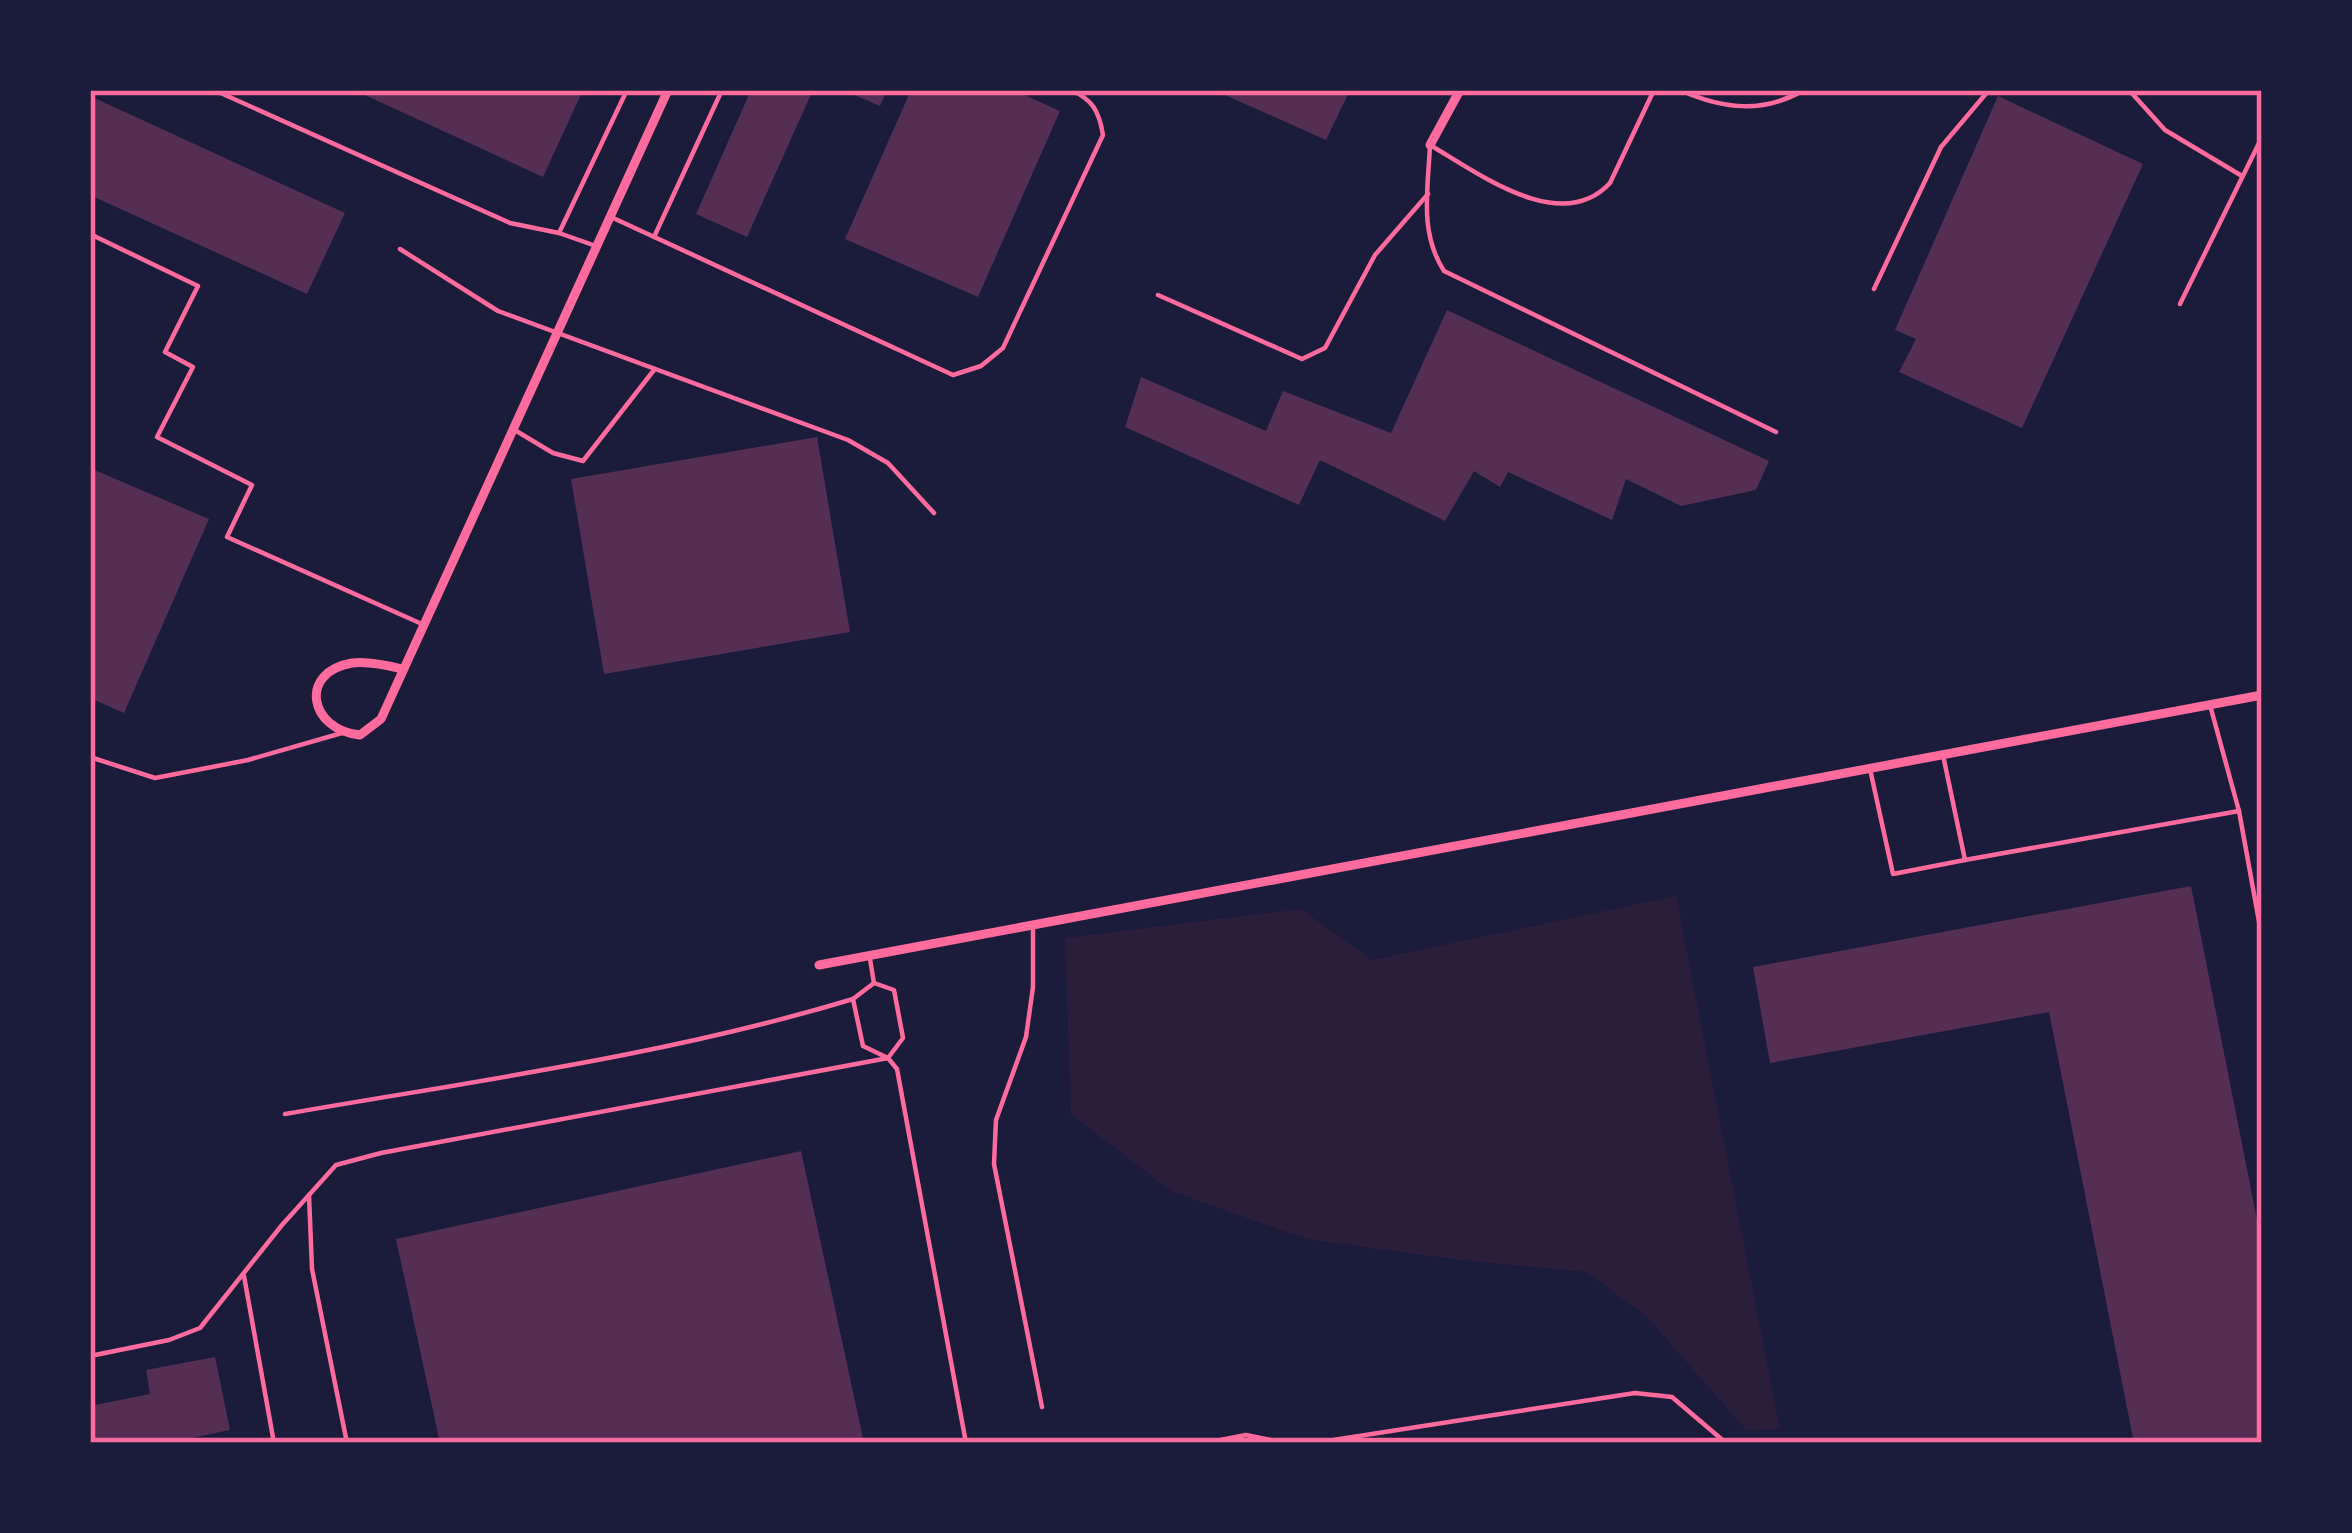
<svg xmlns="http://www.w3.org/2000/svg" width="2352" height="1533" font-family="Poppins,sans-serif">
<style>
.green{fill:#2a1e3b}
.building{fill:#542f53}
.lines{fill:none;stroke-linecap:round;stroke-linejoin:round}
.service{stroke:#ff6b9d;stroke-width:4.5}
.minor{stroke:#ff6b9d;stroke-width:9}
.neatline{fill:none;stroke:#ff6b9d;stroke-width:4.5}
</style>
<rect width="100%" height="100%" fill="#1b1b3a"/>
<polygon class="green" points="1676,896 1780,1429 1747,1431 1648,1318 1587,1272 1460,1260 1306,1239 1171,1191 1071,1114 1065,938 1301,909 1372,960"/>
<g class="building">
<polygon points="354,90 583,90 543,177"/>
<polygon points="751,90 813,90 747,237 696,214"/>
<polygon points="843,90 887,90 880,106"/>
<polygon points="911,90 1013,90 1060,111 978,297 845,239"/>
<polygon points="1214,90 1350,90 1326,140"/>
<polygon points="90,96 345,213 307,294 90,195"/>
<polygon points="1998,96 2143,164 2022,428 1899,372 1916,339 1895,330"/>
<polygon points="1447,310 1769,461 1756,490 1681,506 1626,479 1612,520 1508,472 1500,487 1474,471 1445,521 1320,460 1299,505 1125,427 1141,377 1266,431 1283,391 1391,433"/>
<polygon points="817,437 850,632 604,674 571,479"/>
<polygon points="90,468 209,519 124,713 90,698"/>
<polygon points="2191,886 2262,1245 2262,1443 2134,1443 2049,1012 1770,1063 1753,967"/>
<polygon points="801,1151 864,1443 440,1443 396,1239"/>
<polygon points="215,1357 230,1430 182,1440 183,1443 90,1443 90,1406 150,1394 146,1370"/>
</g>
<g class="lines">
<g class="service">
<polyline points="214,90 510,223 559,233 596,246"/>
<path d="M1654,90L1610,183C1561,236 1478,173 1430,145C1428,190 1419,232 1444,271L1776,432"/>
<path d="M1680,90C1722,109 1763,114 1804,90"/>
<polyline points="2129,90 2165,130 2242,176"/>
<path d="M611,217L953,375L981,366L1003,348L1103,135C1099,111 1093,100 1071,90"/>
<polyline points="559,233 627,90"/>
<polyline points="90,234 198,286 165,352 193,367 157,437 252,485 227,537 422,624"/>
<polyline points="654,237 722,90"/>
<polyline points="400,249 498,311 848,440 888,463 934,513"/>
<polyline points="1874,289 1941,147 1989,90"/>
<polyline points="1158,295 1302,359 1325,348 1375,255 1428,194"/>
<polyline points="2180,304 2262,137"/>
<polyline points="513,429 553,453 583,461 654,370"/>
<polyline points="90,757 155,778 248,760 342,733"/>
<polyline points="1870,769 1893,874 1965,860 1943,755"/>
<polyline points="2239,811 2262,938"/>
<polyline points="1965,860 2239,811 2210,705"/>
<polyline points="1033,924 1033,987 1026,1037 996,1120 994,1164 1042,1407"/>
<polyline points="870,959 874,983"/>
<polygon points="874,983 894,990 903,1038 888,1058 863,1046 853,999"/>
<path d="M285,1114C475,1081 668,1055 853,999"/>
<polyline points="309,1195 312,1269 347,1443"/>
<polyline points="244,1276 274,1443"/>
<polyline points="90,1356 169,1340 200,1328 282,1225 336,1165 381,1153 888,1058 897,1069 966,1443"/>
<polyline points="1205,1443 1246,1435 1285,1443"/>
<polyline points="1314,1443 1635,1393 1672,1397 1726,1443"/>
</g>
<g class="minor">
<polyline points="1430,145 1460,90"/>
<path d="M402,669C386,665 368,661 352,663C298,672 309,730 360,735L381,719L668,90"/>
<polyline points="819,965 2262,695"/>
</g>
</g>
<rect width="2352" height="1533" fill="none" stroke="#1b1b3a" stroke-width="186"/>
<rect x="93" y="93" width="2166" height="1347" class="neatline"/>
</svg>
